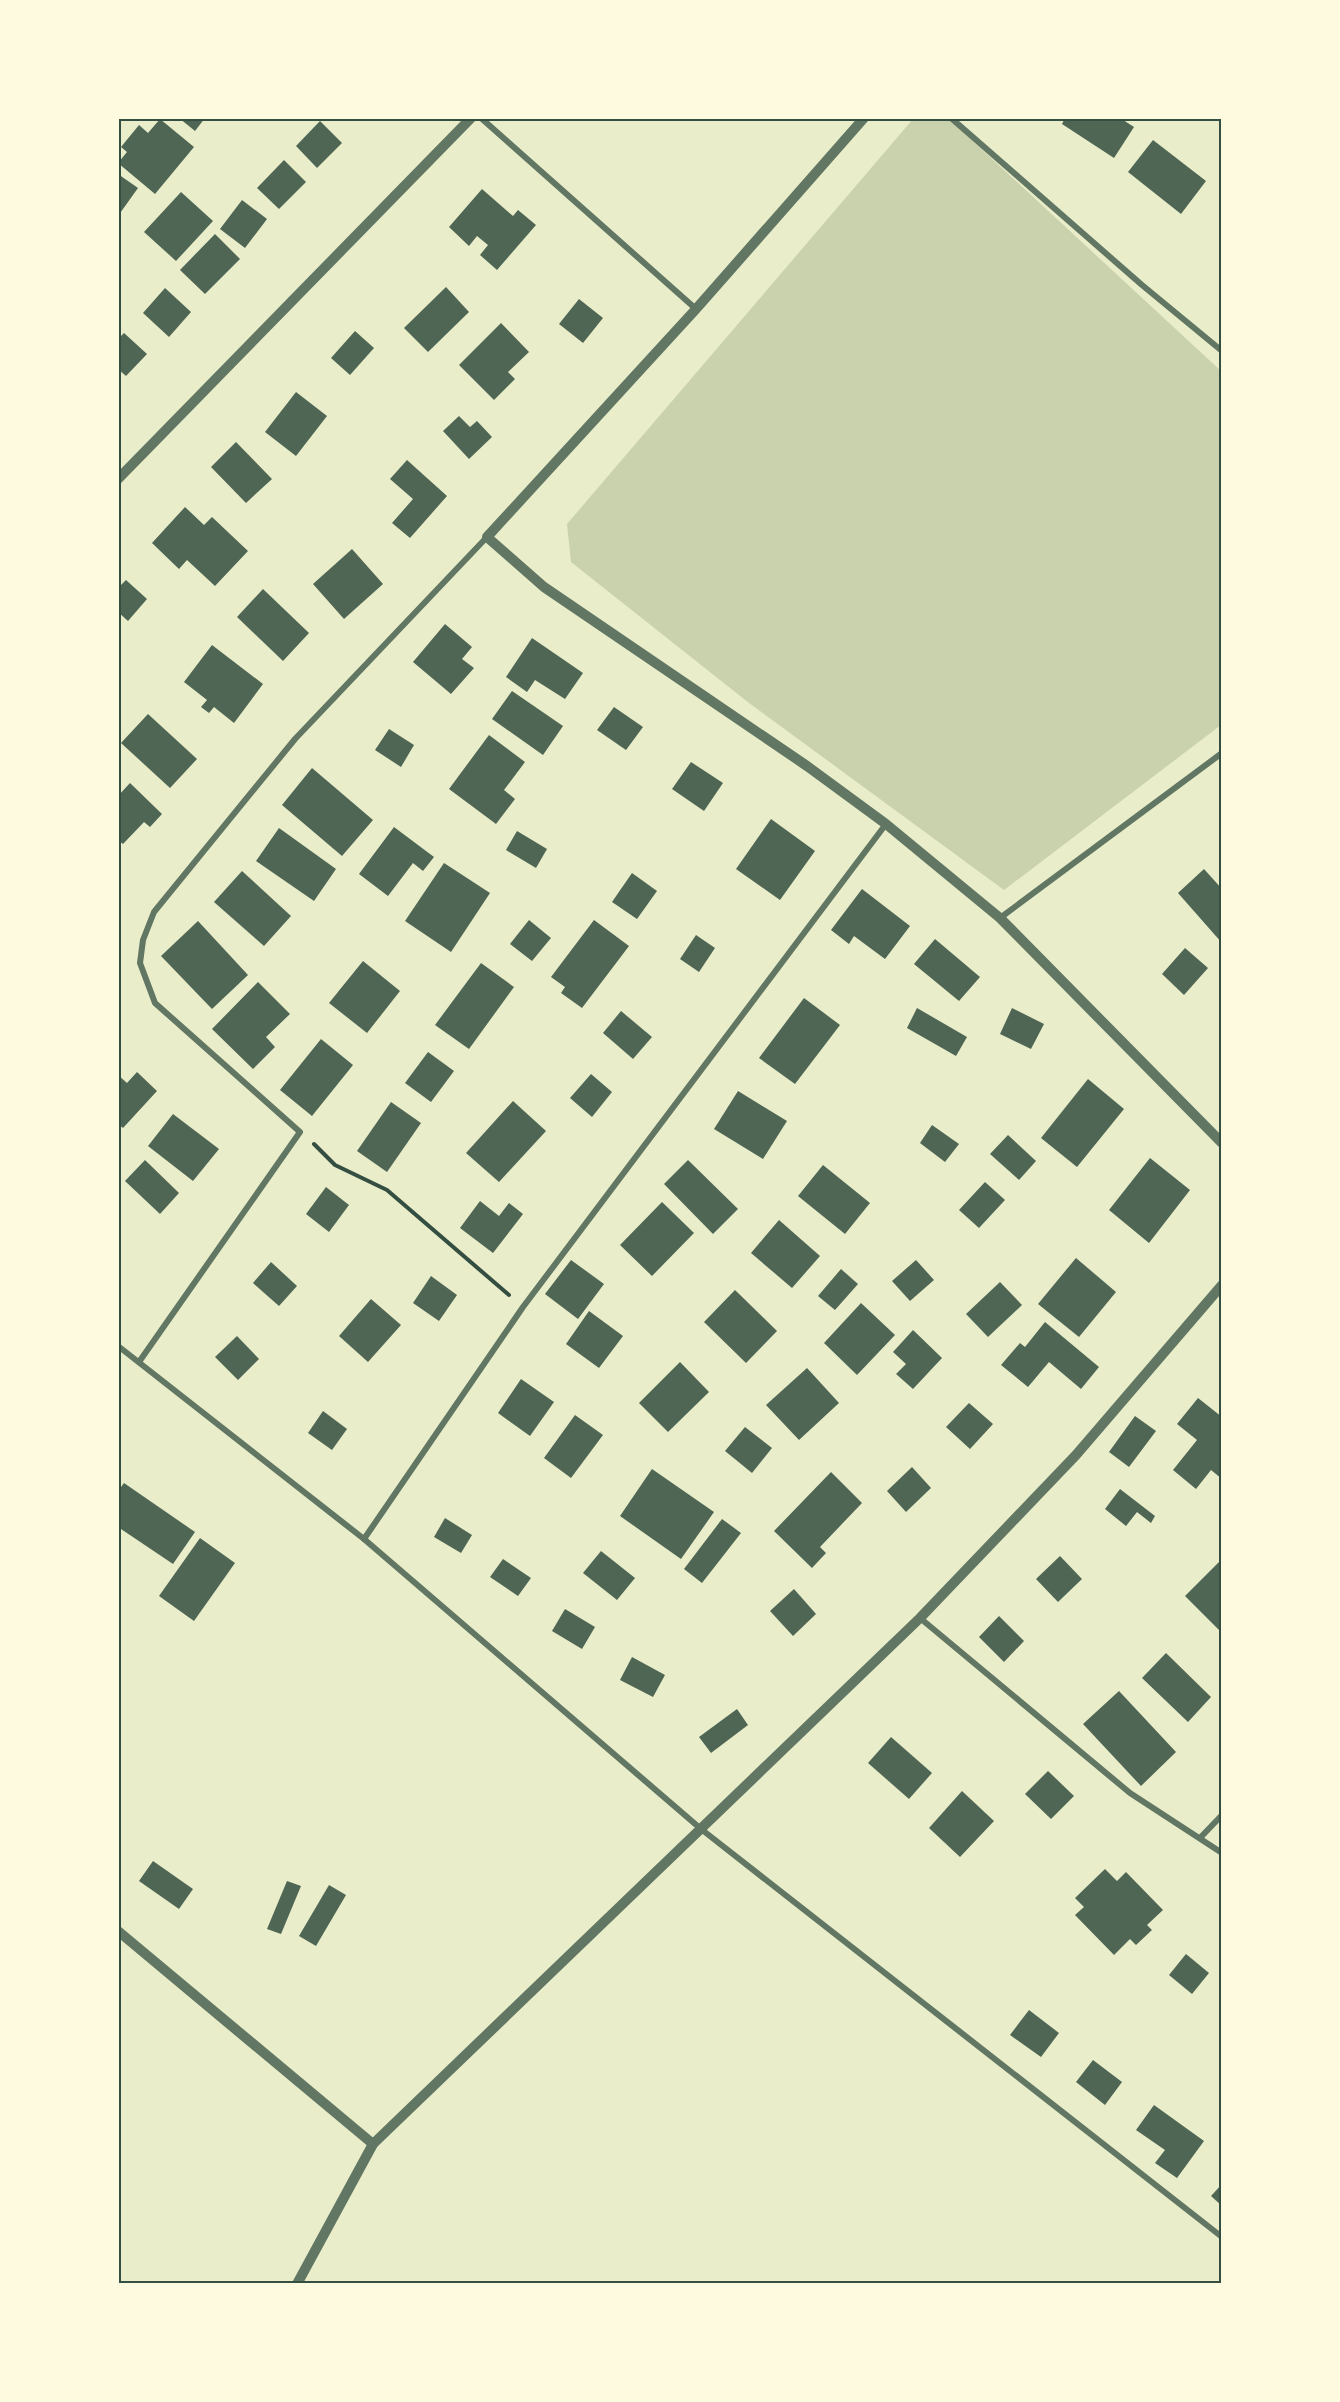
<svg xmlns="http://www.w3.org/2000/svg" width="1340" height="2402" font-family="'Zilla Slab',serif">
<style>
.green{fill:#cad2ad}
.building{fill:#4f6655}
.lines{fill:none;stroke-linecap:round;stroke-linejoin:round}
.path{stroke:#344e41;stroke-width:4}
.minor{stroke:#617663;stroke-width:6}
.tertiary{stroke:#617663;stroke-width:10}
.neatline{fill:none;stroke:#344e41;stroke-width:2}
</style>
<rect width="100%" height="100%" fill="#e9edc9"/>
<polygon class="green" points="913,119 949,119 1221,371 1221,725 1004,890 749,703 571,562 567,524"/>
<g class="building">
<polygon points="179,118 205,118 195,131"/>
<polygon points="1065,118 1120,118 1134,127 1114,158 1062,124"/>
<polygon points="160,119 194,147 155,194 118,163 127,152 121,147 139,125 148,133"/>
<polygon points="320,121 342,143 317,168 296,146"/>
<polygon points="1153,140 1206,181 1181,214 1128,172"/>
<polygon points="284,160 306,182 279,209 257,188"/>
<polygon points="118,174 138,188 118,216"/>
<polygon points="482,189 513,216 518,210 536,225 497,270 480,255 488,245 477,236 469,246 449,227"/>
<polygon points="181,192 213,221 176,261 144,232"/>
<polygon points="242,200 267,219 245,248 220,229"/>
<polygon points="215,234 240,259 205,294 180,270"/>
<polygon points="446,287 469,312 428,352 404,328"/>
<polygon points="165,288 191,312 169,337 143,313"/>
<polygon points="579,299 603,318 583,343 559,324"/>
<polygon points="501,323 529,352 508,372 515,379 494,400 459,365"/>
<polygon points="355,331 374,348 350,375 331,358"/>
<polygon points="124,333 147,354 126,376 118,369 118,339"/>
<polygon points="296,392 327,416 296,456 265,432"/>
<polygon points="459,416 470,427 477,421 492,437 469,459 443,431"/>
<polygon points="236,442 272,479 246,503 211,467"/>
<polygon points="407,460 447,496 410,538 392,523 413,499 390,479"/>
<polygon points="185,507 204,525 212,517 248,551 215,586 187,560 179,569 152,543"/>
<polygon points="352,549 383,584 344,619 313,584"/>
<polygon points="126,580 147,599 128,621 118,612 118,588"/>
<polygon points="263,589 309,633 283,661 237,617"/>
<polygon points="445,624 472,647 462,659 474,668 451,694 413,662"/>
<polygon points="532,638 583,673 565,699 535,680 527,692 506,677"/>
<polygon points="212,645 263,684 234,723 214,707 209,713 201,707 207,700 184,682"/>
<polygon points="512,691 563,726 543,755 492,719"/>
<polygon points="614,707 643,727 626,750 597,730"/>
<polygon points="148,714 197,759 170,788 121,743"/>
<polygon points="389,729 414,745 401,767 375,750"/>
<polygon points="489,735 525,762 504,790 515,799 496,824 449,789"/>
<polygon points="691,762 723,783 704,811 672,789"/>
<polygon points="312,768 373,820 342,856 282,805"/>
<polygon points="130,783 162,814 150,827 144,822 123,844 118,840 118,796"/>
<polygon points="771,819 815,851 780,900 736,869"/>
<polygon points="394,827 434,857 423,871 413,863 388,896 359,874"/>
<polygon points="279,828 336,869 314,901 256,861"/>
<polygon points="517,831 547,849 536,868 506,850"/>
<polygon points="444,863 490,893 451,952 405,921"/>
<polygon points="1204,869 1222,889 1222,943 1178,893"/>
<polygon points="242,871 291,916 264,946 214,902"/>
<polygon points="632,873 657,891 637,919 612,902"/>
<polygon points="862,889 910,926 885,959 854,936 849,944 831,930"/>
<polygon points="529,920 551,938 532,961 510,944"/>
<polygon points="594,920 629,946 582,1008 561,993 565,987 551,977"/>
<polygon points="198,921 248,975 212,1009 161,956"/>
<polygon points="696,935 715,948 699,972 680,959"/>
<polygon points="935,939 980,977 959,1001 914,964"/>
<polygon points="1185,948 1208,968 1184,995 1162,974"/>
<polygon points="363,961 400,991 367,1033 329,1003"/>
<polygon points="481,963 514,987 469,1049 435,1025"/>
<polygon points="258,982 290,1014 266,1037 275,1047 253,1069 212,1029"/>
<polygon points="804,998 840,1025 795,1084 759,1058"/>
<polygon points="917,1008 967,1037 956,1056 907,1028"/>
<polygon points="1012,1008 1044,1024 1031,1049 1000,1034"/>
<polygon points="621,1011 652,1037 633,1059 603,1033"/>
<polygon points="321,1039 353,1065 312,1116 280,1090"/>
<polygon points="428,1052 454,1071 431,1102 405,1083"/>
<polygon points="137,1072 157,1091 123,1128 118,1124 118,1075 127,1083"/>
<polygon points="591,1074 612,1092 592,1117 570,1098"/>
<polygon points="1088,1079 1124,1109 1077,1167 1041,1138"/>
<polygon points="738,1091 787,1121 763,1159 714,1129"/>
<polygon points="513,1101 546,1131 499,1182 466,1153"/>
<polygon points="391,1102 421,1123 387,1172 357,1151"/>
<polygon points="173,1114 219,1149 193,1181 148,1146"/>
<polygon points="932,1125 959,1144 945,1162 920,1143"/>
<polygon points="1008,1135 1036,1161 1019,1180 990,1154"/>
<polygon points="1150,1158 1190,1190 1149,1243 1109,1210"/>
<polygon points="145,1160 179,1193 160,1214 125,1181"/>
<polygon points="688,1160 738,1209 713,1234 664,1184"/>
<polygon points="823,1165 870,1203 845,1234 798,1196"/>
<polygon points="985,1182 1005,1200 979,1228 959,1210"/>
<polygon points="326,1187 349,1205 329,1232 306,1214"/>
<polygon points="480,1201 499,1216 509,1203 523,1214 493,1253 460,1228"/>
<polygon points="662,1202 694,1233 652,1276 620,1245"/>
<polygon points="779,1220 820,1256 792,1288 751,1253"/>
<polygon points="1076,1258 1116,1292 1079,1337 1038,1304"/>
<polygon points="571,1260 604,1284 578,1319 545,1294"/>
<polygon points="916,1260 934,1280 910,1301 892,1281"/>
<polygon points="271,1262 297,1286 279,1306 253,1283"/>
<polygon points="841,1269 858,1284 835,1310 818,1296"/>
<polygon points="431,1276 457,1295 439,1321 413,1303"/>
<polygon points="1000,1282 1022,1305 988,1337 966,1314"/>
<polygon points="735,1290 777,1331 746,1363 704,1322"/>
<polygon points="371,1299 401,1325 368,1362 339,1336"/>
<polygon points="861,1303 895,1335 857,1375 824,1343"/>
<polygon points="589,1311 623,1336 599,1368 566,1344"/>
<polygon points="1045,1322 1099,1367 1081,1389 1049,1362 1028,1387 1001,1365 1020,1343 1025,1347"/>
<polygon points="913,1330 942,1358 913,1389 896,1374 906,1364 893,1352"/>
<polygon points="237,1336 259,1359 238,1380 215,1357"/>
<polygon points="680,1362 709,1392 668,1432 639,1403"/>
<polygon points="807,1368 839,1403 799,1440 766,1405"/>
<polygon points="521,1379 554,1402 530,1436 498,1413"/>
<polygon points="1198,1398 1222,1417 1222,1479 1211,1470 1196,1489 1173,1470 1197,1440 1177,1424"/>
<polygon points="969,1403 993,1424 970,1449 946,1427"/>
<polygon points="323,1411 347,1429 332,1450 308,1433"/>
<polygon points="575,1415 603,1435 571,1478 544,1458"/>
<polygon points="1135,1416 1156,1431 1129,1467 1109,1452"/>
<polygon points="745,1427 772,1448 752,1473 725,1451"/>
<polygon points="912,1467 931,1488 906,1512 887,1491"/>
<polygon points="652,1469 714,1512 681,1559 620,1516"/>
<polygon points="831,1472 862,1503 820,1547 826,1553 812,1568 774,1531"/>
<polygon points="124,1483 195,1532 173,1564 118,1527 118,1491"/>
<polygon points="1120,1489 1155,1516 1151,1523 1137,1512 1126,1526 1105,1509"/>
<polygon points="445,1518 472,1535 461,1553 434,1537"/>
<polygon points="722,1519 741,1533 702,1583 684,1569"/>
<polygon points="200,1538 235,1563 194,1621 159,1596"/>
<polygon points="601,1551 635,1578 617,1600 583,1573"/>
<polygon points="1060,1556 1082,1579 1058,1602 1036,1579"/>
<polygon points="503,1559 531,1578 518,1596 490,1577"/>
<polygon points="1222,1559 1222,1627 1219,1630 1185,1596"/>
<polygon points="794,1589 816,1614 793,1636 770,1611"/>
<polygon points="565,1609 595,1627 582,1649 552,1631"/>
<polygon points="999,1616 1024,1641 1004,1662 979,1637"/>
<polygon points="1166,1653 1211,1697 1188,1722 1142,1678"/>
<polygon points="632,1657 665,1675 653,1697 620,1680"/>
<polygon points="1119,1691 1176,1752 1141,1786 1083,1724"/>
<polygon points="737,1709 748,1725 711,1753 699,1737"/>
<polygon points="891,1737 932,1773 909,1799 868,1763"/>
<polygon points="1048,1771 1074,1796 1051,1819 1025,1794"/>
<polygon points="962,1791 994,1821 960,1857 929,1828"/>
<polygon points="153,1861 193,1889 179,1909 139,1881"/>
<polygon points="1105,1869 1117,1881 1126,1872 1163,1910 1147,1925 1152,1930 1136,1945 1130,1939 1114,1955 1075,1915 1084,1907 1075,1898"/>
<polygon points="287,1881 301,1886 281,1934 267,1929"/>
<polygon points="329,1885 346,1895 316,1946 299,1936"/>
<polygon points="1186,1954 1209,1973 1192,1994 1169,1975"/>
<polygon points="1029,2010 1059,2033 1041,2057 1010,2035"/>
<polygon points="1093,2060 1122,2082 1105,2105 1076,2082"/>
<polygon points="1154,2105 1204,2141 1177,2178 1155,2163 1165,2150 1136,2130"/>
<polygon points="1222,2184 1222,2206 1211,2196"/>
</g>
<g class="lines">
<polyline class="path" points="314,1144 335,1165 387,1190 509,1295"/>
<g class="minor">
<polyline points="481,118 696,309"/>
<polyline points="951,118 1142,285 1222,351"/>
<polyline points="1000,918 1222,753"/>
<polyline points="118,1346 364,1539 701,1829 1222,2237"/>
<polyline points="139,1362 300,1132 155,1003 140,963 143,940 154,912 295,739 487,537"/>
<polyline points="364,1539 523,1307 886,824"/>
<polyline points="920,1618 1130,1793 1222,1853"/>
<polyline points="1200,1838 1222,1815"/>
</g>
<g class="tertiary">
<polyline points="864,118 696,309 487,537 544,587 807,766 886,824 1000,918 1222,1143"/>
<polyline points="118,479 471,118"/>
<polyline points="118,1931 373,2144"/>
<polyline points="297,2284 373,2144 920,1618 1076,1455 1222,1285"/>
</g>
</g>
<rect width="1340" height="2402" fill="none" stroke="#fefae0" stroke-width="240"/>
<rect x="120" y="120" width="1100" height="2162" class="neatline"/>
</svg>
